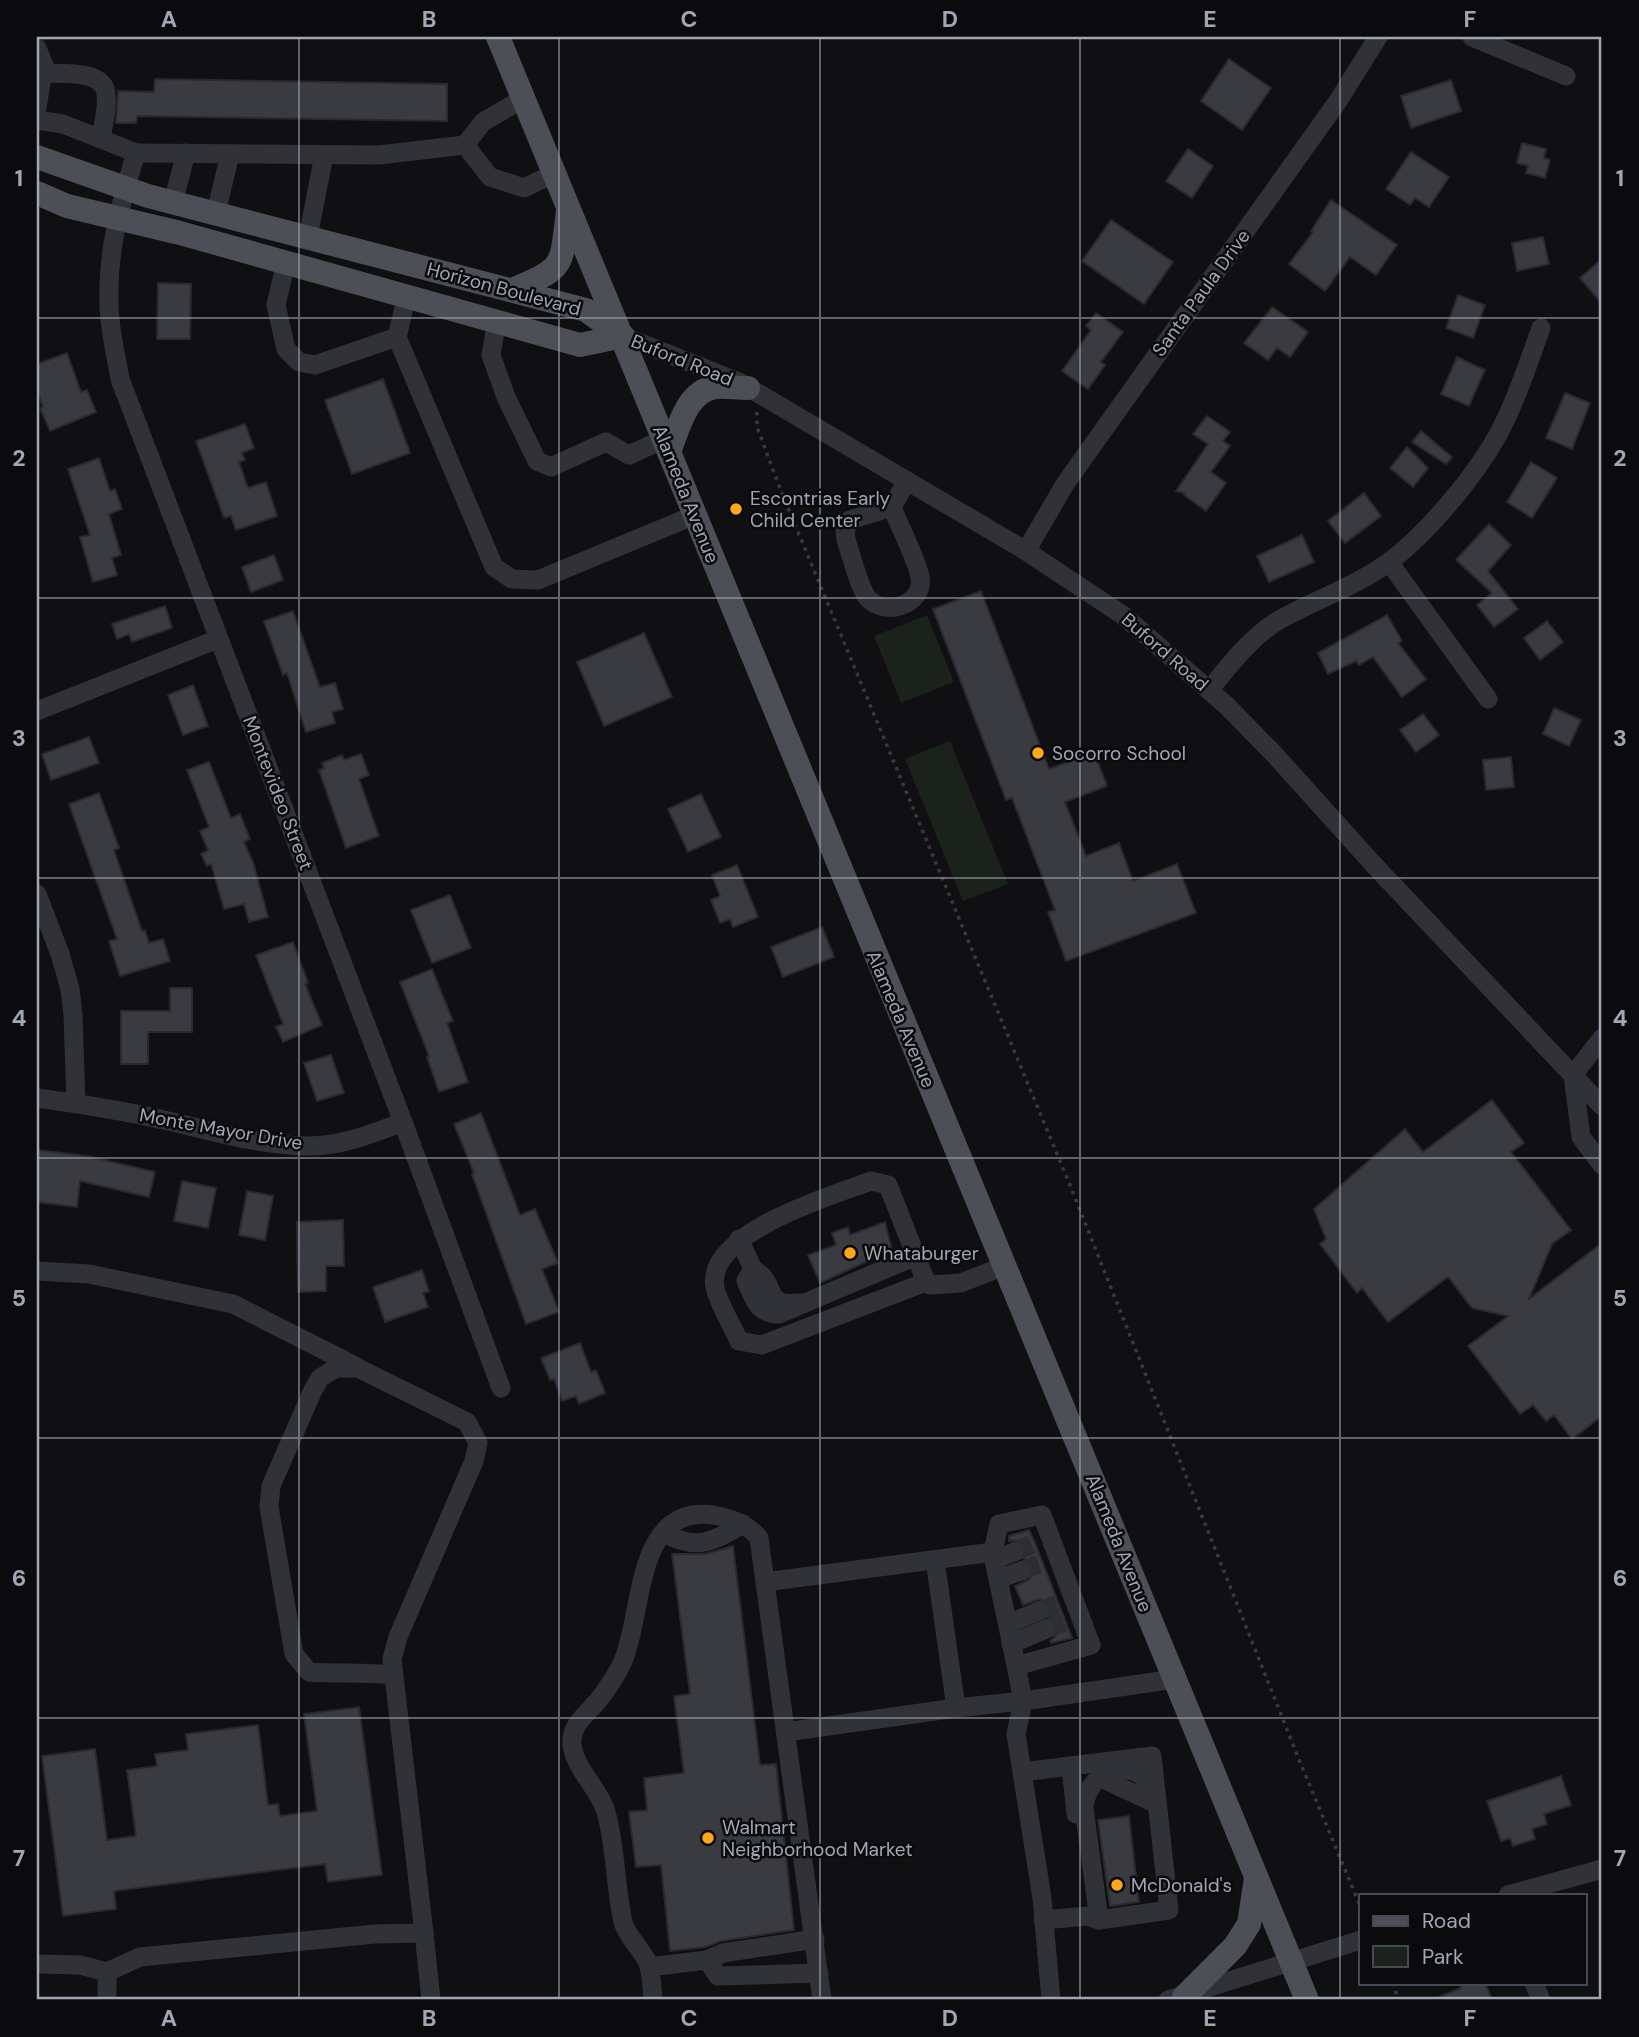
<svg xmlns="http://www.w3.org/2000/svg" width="1639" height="2037" font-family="'DM Sans',sans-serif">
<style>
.green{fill:#1a221b}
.building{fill:#3a3b40;stroke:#2a2a2e;stroke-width:2}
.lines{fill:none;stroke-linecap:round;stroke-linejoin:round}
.minor-tunnel{stroke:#2d2e32;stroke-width:19;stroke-dasharray:19 10;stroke-linecap:butt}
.path{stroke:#37393e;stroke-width:3.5;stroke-dasharray:3.5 5;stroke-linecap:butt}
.minor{stroke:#313237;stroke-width:19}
.major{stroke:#4c4f56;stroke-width:24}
.grid{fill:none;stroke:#a0a7b4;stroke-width:2;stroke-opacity:0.55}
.poi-dot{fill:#ffa71b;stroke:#0b0b0d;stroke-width:2.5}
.labels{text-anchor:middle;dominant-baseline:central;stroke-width:5;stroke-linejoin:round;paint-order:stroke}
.street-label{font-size:19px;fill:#a0a7b4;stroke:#0b0b0d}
.poi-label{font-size:19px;fill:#a0a7b4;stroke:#0b0b0d;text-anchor:start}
.neatline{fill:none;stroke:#a0a7b4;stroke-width:2.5}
.grid-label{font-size:23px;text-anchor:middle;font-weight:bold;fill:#a0a7b4}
</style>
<rect width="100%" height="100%" fill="#101012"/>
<g class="green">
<polygon points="927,615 954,682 901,703 874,636"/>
<polygon points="950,741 1008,884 963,901 905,759"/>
</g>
<g class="building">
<polygon points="1229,59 1271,88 1242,130 1201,101"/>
<polygon points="155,79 447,84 447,121 137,116 136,123 116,123 118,91 154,92"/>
<polygon points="1451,80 1461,111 1411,128 1401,96"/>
<polygon points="1522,143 1546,149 1544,158 1550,160 1545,178 1526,173 1528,166 1517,163"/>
<polygon points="1188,149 1213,166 1192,198 1166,181"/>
<polygon points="1411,152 1449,177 1429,207 1415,198 1410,205 1386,189"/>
<polygon points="1331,200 1397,245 1376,275 1350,257 1325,291 1289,264 1313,232 1311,231"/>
<polygon points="1111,220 1173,262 1144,304 1082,261"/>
<polygon points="1543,237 1549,264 1517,271 1512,243"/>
<polygon points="1602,259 1602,304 1580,278"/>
<polygon points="158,283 191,284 190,339 157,339"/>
<polygon points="1458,295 1485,305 1473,338 1446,328"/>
<polygon points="1272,307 1308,332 1290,357 1277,348 1268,360 1244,343"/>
<polygon points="1096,313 1123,332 1101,362 1105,365 1088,389 1062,371 1091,330 1086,326"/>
<polygon points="67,353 81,392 87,390 96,412 50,431 40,408 43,407 37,390 37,364"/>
<polygon points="1457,357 1485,370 1469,406 1441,394"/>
<polygon points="383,379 410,453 352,474 325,400"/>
<polygon points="1565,393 1590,403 1572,449 1546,438"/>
<polygon points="1207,416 1230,432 1223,441 1230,446 1211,472 1226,483 1206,511 1184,495 1185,493 1176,491 1208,444 1193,434"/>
<polygon points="245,424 254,448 242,453 245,460 239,462 248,488 266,482 277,516 236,530 231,516 224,518 196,441"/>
<polygon points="1421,431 1452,457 1446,464 1412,442"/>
<polygon points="1407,447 1428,468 1413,487 1390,468"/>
<polygon points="99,458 110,491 115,489 122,509 109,514 121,555 112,558 117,575 93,582 80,537 90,535 68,469"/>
<polygon points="1531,462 1557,478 1532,518 1507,502"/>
<polygon points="1364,493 1381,516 1345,543 1328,521"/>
<polygon points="1489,524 1511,545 1488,571 1518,609 1494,627 1477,605 1492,593 1456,560"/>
<polygon points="1302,535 1314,562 1269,582 1257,556"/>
<polygon points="274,555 283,580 251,592 242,567"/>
<polygon points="981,591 1049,769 1094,752 1107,786 1065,802 1086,856 1119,843 1133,881 1177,864 1196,913 1066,961 1048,912 1055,910 1012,798 1006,800 933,609"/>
<polygon points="165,606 172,628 132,642 129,634 117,639 112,624"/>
<polygon points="293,611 320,687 335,683 343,709 332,712 335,723 306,732 287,673 283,675 264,621"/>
<polygon points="1387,615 1402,641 1398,643 1426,679 1402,697 1373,657 1359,665 1356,661 1328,674 1318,653"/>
<polygon points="1547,621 1563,642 1540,660 1524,638"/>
<polygon points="644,633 672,697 604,726 577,662"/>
<polygon points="193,685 208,726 183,735 168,695"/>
<polygon points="1554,708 1581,720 1569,746 1543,734"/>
<polygon points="1423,714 1439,735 1416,752 1400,730"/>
<polygon points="89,737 99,763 51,780 42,754"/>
<polygon points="361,754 369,775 359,779 379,836 346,848 319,770 324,768 322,763 342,755 344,760"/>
<polygon points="1511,757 1514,787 1486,790 1483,760"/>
<polygon points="209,762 231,818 240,814 250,839 244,842 253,862 268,917 249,922 244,904 224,909 211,864 207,866 201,854 208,850 200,831 209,827 187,770"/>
<polygon points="99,793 119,848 114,850 142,931 145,930 149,943 163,939 170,961 120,976 109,941 117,939 69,804"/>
<polygon points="701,794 721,837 688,852 668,809"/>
<polygon points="737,865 758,917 733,927 730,919 720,923 711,900 720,896 712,875"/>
<polygon points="450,895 471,948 432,963 411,910"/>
<polygon points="822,927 834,957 783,977 771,947"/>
<polygon points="293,942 308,983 305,984 322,1025 283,1042 276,1027 283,1024 256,955"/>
<polygon points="432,969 453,1021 447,1023 468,1082 439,1092 427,1057 429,1056 400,982"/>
<polygon points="170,988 192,988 192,1032 148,1032 148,1064 121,1064 121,1011 170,1011"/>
<polygon points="331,1055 344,1093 317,1101 304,1063"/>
<polygon points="1492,1100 1524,1143 1511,1152 1571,1230 1552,1244 1529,1299 1602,1243 1602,1416 1572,1439 1554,1415 1546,1421 1533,1405 1520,1414 1468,1346 1508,1316 1472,1308 1448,1277 1388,1322 1362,1288 1357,1293 1320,1244 1326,1239 1314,1209 1405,1129 1423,1152"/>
<polygon points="481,1113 520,1215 535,1209 558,1263 542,1269 559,1312 526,1324 472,1174 474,1173 454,1124"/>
<polygon points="37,1150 87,1156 155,1172 149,1197 80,1181 77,1207 37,1202"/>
<polygon points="182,1181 216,1188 208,1228 174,1221"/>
<polygon points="247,1191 273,1196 265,1240 239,1235"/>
<polygon points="343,1220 344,1266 326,1266 326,1291 298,1292 297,1222"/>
<polygon points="885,1222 892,1250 820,1283 808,1255 836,1245 832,1233 848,1227 850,1235"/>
<polygon points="422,1270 429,1291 423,1293 428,1307 385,1322 373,1287"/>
<polygon points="580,1343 591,1372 596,1370 605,1393 579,1404 576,1396 562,1401 554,1379 550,1380 541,1358"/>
<polygon points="1029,1530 1035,1543 1072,1638 1051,1643 1050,1641 1056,1636 1058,1630 1057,1624 1049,1617 1050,1606 1040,1599 1023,1605 1015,1586 1030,1579 1033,1568 1024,1559 1026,1553 1022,1543 1016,1540 1009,1541 1009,1536"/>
<polygon points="733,1546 760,1765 776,1764 794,1930 721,1941 705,1947 670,1951 661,1865 636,1867 629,1812 647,1810 644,1778 684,1773 674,1696 690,1694 672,1554 705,1554"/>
<polygon points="359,1707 382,1875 328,1882 325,1864 114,1891 116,1909 63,1916 42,1756 95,1749 107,1840 136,1836 127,1770 157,1766 155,1754 188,1750 186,1734 258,1725 268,1805 278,1804 280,1816 317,1811 304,1714"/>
<polygon points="1561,1776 1571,1805 1544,1814 1547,1824 1532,1829 1535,1839 1513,1846 1510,1838 1501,1841 1487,1801"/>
<polygon points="1129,1816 1139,1902 1110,1906 1098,1820"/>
<polygon points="1459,1983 1485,1983 1492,2000 1432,2000 1461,1988"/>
</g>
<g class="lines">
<g class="minor-tunnel">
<polyline points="1014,1552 1035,1543"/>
<polyline points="1021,1571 1042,1563"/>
<polyline points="1039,1611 1058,1604"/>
<polyline points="1046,1629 1066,1622"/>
</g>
<g class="path">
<polyline points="757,412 757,427 781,491 1070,1185 1300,1762 1361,1908"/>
<polyline points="1392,1983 1399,2000"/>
</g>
<g class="minor">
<polyline points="1472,37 1566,76"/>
<polyline points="37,48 44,65 37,108"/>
<path d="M37,120L63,124L101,139C103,125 108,108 106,94C104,69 61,74 43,73"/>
<path d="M101,139L136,153C121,202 107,251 109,303C109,329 116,354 120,379L403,1122L501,1388"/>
<polyline points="465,145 490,177 524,188 555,173"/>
<polyline points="136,153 379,155 465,145 483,122 524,98"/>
<polyline points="173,202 186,153"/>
<polyline points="216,213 230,154"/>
<polyline points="308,237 324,155"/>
<polyline points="286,262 276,305 286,349 299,362 315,365 397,337 407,295"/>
<polyline points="497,320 491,355 506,397 537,461 551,467 606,442 629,455 664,439"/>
<polyline points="623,336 739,382 1026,551 1124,616 1227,706 1274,754 1374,865 1602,1106"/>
<polyline points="397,337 494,567 512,579 538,580 695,515"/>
<path d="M892,507C899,525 917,560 920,577C925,606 882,618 866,596C859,586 851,554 846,540L845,531L850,520L892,507L907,481"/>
<polyline points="1026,551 1065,484 1338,101 1378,37"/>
<polyline points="1389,562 1488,699"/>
<path d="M1209,690C1230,665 1252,635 1281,619C1317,599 1356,586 1389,562C1429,532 1479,472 1502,427C1518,396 1529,361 1541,328"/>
<polyline points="37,711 218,639"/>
<polyline points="37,894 60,954 70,989 73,1015 76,1103"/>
<polyline points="1602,1038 1573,1075 1581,1137 1602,1165"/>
<path d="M37,1098C81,1104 125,1111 168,1121C213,1131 259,1145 305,1146C339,1147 371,1134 403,1122"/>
<path d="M739,1239L753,1269L746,1281C755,1300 756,1313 779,1314L916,1256"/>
<path d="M753,1269C780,1284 760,1307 800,1303"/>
<polyline points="37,1271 89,1274 233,1304 357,1367"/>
<path d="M926,1282L888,1185L871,1181C831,1196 705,1233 715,1287C717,1301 733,1327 739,1341L762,1345L926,1282L930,1285L961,1283L1004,1266"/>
<path d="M664,1533C696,1551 713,1542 743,1524"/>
<polyline points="994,1560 1014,1552"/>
<polyline points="998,1579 1021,1571"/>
<polyline points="765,1582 993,1552"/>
<polyline points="1008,1624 1039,1611"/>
<polyline points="1011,1644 1046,1629"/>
<path d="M393,1675C365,1672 337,1674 309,1672L294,1654L269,1507L271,1486L313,1390L320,1378L336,1368H358L467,1422L478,1443L474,1461L398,1637L392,1659L424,1933"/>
<path d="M956,1708L1023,1701C1014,1654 1004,1607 994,1560L993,1552L999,1524L1042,1515L1091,1645L1016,1666"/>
<polyline points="786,1732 956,1708 935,1560"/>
<polyline points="1071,1766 1076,1814"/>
<polyline points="1022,1772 1152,1756 1169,1910 1099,1920 1088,1916 1043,1920"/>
<polyline points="1101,1778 1150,1801"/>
<polyline points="1508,1895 1602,1869"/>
<path d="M1099,1920L1084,1808C1086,1778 1118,1757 1144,1777L1149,1797"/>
<polyline points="707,1960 723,1953 815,1939"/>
<polyline points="37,1964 80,1965 107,1972"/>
<polyline points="649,1967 707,1960 718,1976 819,1973"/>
<polyline points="1534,1983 1541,2000"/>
<polyline points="107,2000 107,1972 140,1957 375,1934 424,1933 431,2000"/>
<path d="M653,2000C652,1988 652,1975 648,1963C642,1949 627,1937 623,1922C615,1886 616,1847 606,1812C599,1788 576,1771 572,1745C570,1723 589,1713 601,1697C609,1686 618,1673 623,1661C644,1612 634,1505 713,1515C731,1518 748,1524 759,1538L822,2000"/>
<polyline points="1051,2000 1042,1898 1016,1734 1023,1701 1175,1679"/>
<polyline points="1168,2000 1361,1940"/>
</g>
<g class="major">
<polyline points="498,37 1307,2000"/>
<polyline points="37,157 148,196 586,310 622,336"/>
<polyline points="37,193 67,206 180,233 580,345 623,336"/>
<path d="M512,290C566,267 561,268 568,210"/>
<path d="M669,452C678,430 686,391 715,387C725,386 737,388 748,388"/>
<polyline points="1184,1997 1235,1946 1249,1924 1256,1878"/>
</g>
</g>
<path class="grid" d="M299,37V2000M559,37V2000M820,37V2000M1080,37V2000M1340,37V2000M37,318H1602M37,598H1602M37,878H1602M37,1158H1602M37,1438H1602M37,1718H1602"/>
<g class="poi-dot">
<circle cx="736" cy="509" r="7"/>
<circle cx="1038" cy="753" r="7"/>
<circle cx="850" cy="1253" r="7"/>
<circle cx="708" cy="1838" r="7"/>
<circle cx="1117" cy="1885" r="7"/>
</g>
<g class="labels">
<g class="street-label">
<text transform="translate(504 289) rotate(15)">Horizon Boulevard</text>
<text transform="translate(1201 293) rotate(-54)">Santa Paula Drive</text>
<text transform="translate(682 360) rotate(22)">Buford Road</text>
<text transform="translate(686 494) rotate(68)">Alameda Avenue</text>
<text transform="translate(1165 652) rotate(41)">Buford Road</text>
<text transform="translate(278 793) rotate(69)">Montevideo Street</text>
<text transform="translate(901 1019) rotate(67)">Alameda Avenue</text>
<text transform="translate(221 1129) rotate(10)">Monte Mayor Drive</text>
<text transform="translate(1119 1543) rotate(68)">Alameda Avenue</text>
</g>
<g class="poi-label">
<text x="750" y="498">Escontrias Early<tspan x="750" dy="22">Child Center</tspan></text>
<text x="1052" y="753">Socorro School</text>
<text x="864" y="1253">Whataburger</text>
<text x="722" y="1827">Walmart<tspan x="722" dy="22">Neighborhood Market</tspan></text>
<text x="1131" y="1885">McDonald's</text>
</g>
</g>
<rect width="1639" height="2037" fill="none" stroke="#0b0b0d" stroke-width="77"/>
<rect x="1359" y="1894" width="228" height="91" fill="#0b0b0d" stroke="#474950" stroke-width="2"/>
<rect x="1373" y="1916" width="35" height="10" fill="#4c4f56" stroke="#474950" stroke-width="2"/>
<text x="1422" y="1928" font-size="21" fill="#a0a7b4">Road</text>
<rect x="1373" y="1946" width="35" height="21" fill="#1a221b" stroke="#474950" stroke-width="2"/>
<text x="1422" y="1964" font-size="21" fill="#a0a7b4">Park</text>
<rect x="38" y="38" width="1562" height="1960" class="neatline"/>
<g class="grid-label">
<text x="169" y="27">A</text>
<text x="429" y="27">B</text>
<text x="689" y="27">C</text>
<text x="950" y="27">D</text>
<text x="1210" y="27">E</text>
<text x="1470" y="27">F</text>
<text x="19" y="186">1</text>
<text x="1620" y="186">1</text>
<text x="19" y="466">2</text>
<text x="1620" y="466">2</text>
<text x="19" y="746">3</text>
<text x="1620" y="746">3</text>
<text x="19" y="1026">4</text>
<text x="1620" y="1026">4</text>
<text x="19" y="1306">5</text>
<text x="1620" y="1306">5</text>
<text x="19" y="1586">6</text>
<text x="1620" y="1586">6</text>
<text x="19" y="1866">7</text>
<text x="1620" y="1866">7</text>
<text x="169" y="2026">A</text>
<text x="429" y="2026">B</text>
<text x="689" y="2026">C</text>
<text x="950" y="2026">D</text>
<text x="1210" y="2026">E</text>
<text x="1470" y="2026">F</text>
</g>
</svg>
